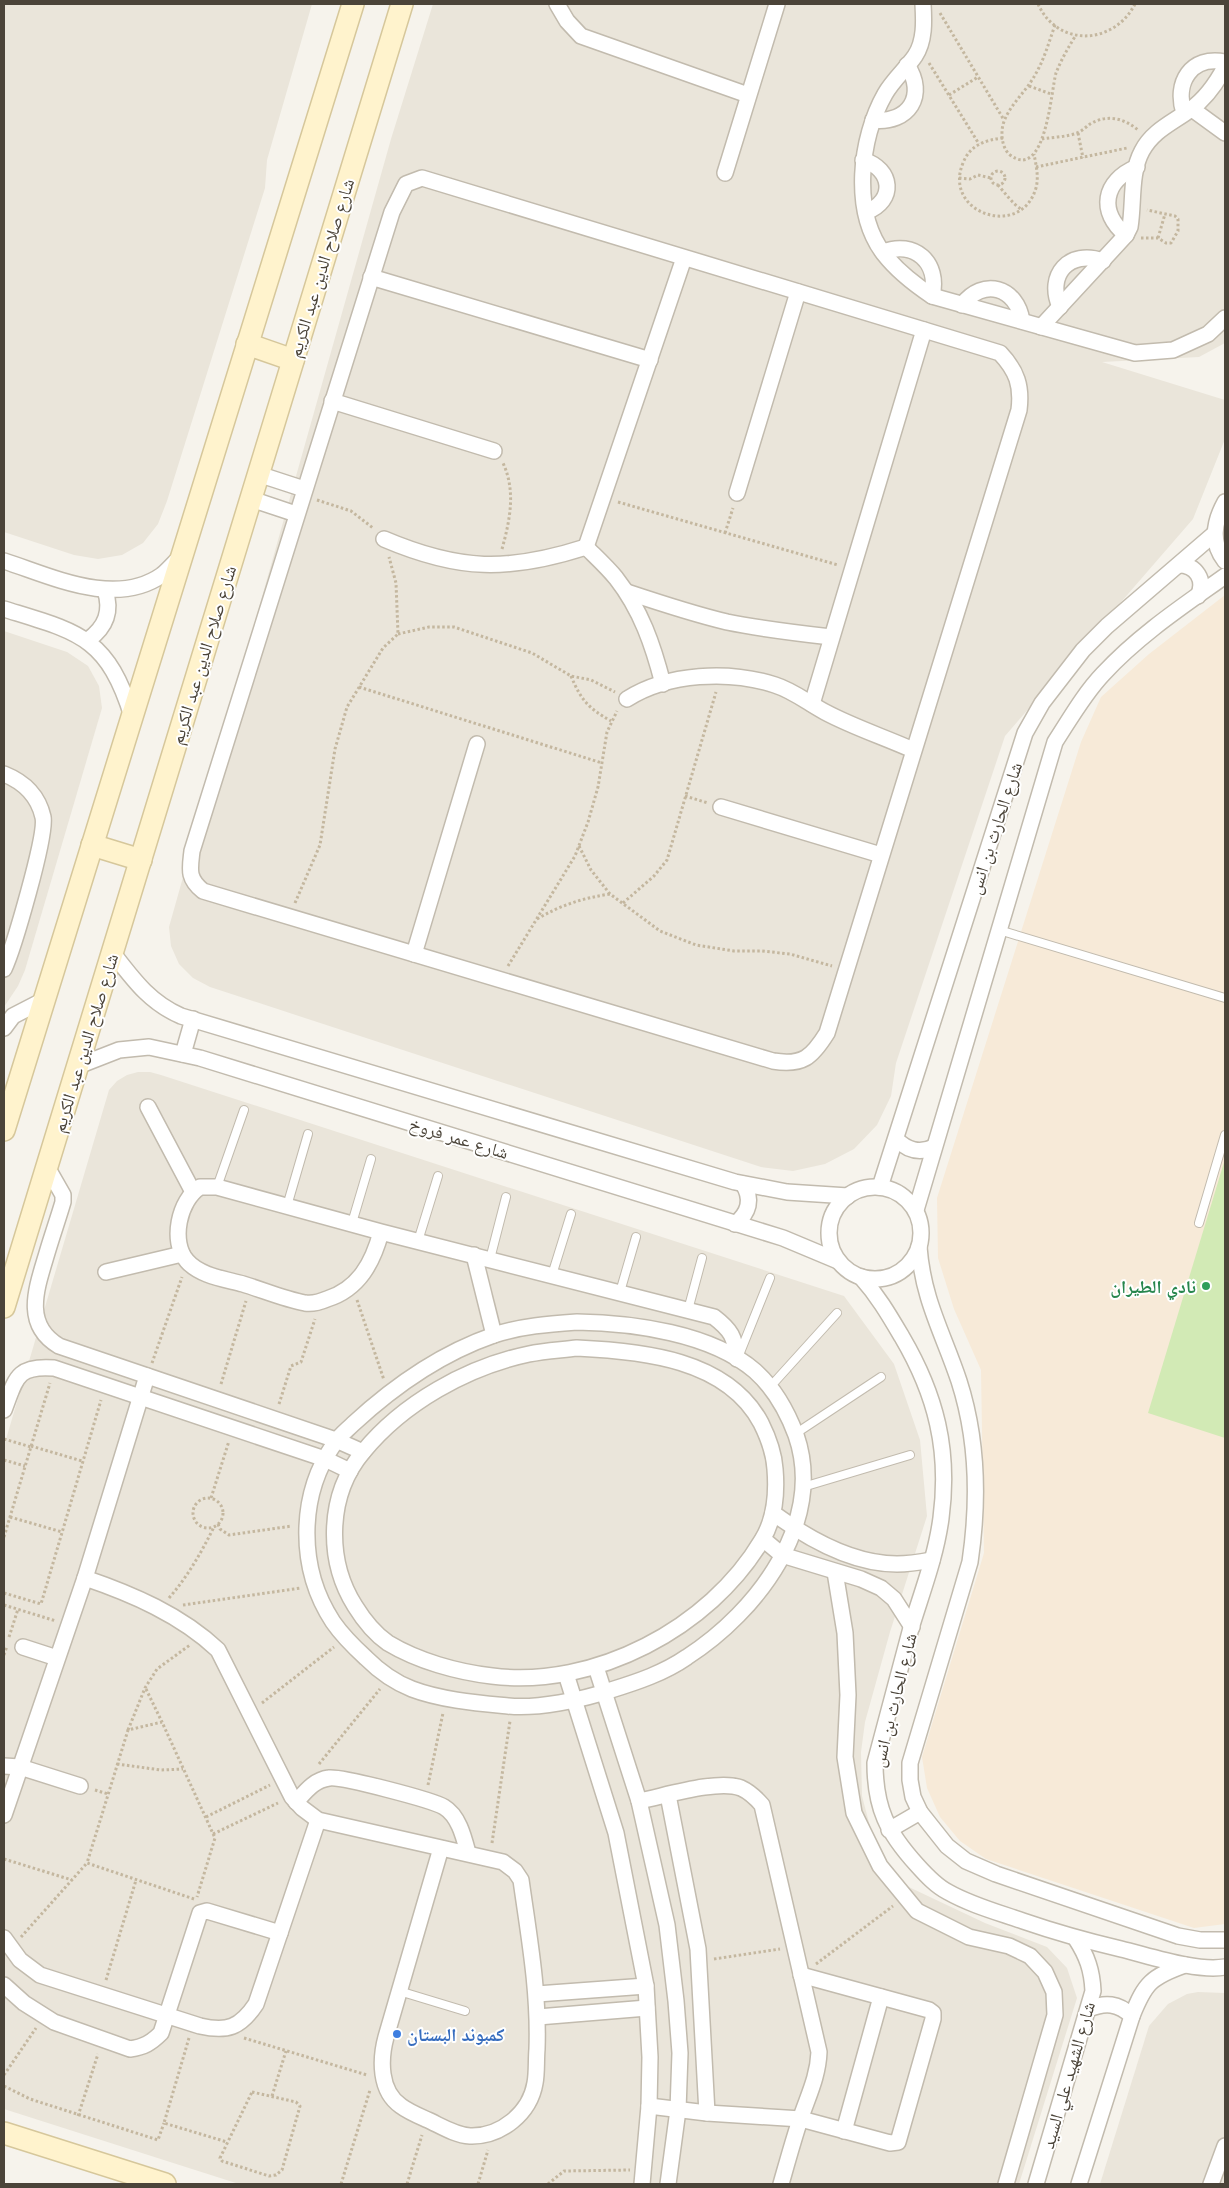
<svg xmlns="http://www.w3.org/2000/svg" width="1229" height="2188" font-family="Quicksand,'Noto Naskh Arabic',sans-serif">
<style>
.residential{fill:#eae5da}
.commercial{fill:#f7ead8}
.green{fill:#d2eab5}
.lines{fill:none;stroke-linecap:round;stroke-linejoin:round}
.service-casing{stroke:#c2bbae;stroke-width:10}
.minor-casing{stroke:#c2bbae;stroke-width:18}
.secondary-casing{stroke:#d6c79b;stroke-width:24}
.path{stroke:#c4b79f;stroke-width:3;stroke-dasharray:2.5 2.5;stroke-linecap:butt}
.service{stroke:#fff;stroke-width:8}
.minor{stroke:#fff;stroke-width:15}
.secondary{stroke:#fff3cd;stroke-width:21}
.leisure-dot{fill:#2e9e5b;stroke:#fff;stroke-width:2}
.shop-dot{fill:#3f7fe0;stroke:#fff;stroke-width:2}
.labels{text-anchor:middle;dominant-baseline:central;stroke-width:4;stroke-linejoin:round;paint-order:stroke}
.street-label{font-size:18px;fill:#4b4439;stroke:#fff}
.leisure-label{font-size:18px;font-weight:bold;fill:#27864d;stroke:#fff;text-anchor:end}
.shop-label{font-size:18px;font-weight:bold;fill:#366cbe;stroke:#fff;text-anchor:start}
</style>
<rect width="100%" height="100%" fill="#f6f3ec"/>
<g class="residential">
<polygon points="4,4 312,4 267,160 265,188 167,501 158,524 143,543 122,555 98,559 74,555 4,532"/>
<polygon points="433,4 1225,4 1225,343 1199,357 1102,362 1225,400 1225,439 1193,519 1005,736 896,1063 891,1096 877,1125 854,1149 825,1164 793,1171 761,1167 210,987 193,978 179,964 171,946 169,927 391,139"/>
<polygon points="4,631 67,652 88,666 99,686 102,708 25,970 18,986 4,1007"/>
<polygon points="138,1072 150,1072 161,1075 844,1296 894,1364 920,1440 927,1516 890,1632 865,1722 861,1752 862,1796 872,1834 894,1880 985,1923 1047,1947 1067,1968 1077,1998 1019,2184 239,2184 4,2109 4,1446 109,1090 117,1081 127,1075"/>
<polygon points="1198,1992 1225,1993 1225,2184 1100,2184 1149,2026 1168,2004 1187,1994"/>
</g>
<polygon class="commercial" points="1225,595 1225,1924 1194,1928 986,1859 960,1841 940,1817 927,1788 922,1757 984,1553 981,1370 954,1309 938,1258 937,1198 1081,742 1101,697 1149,654"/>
<polygon class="green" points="1225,1159 1225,1438 1148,1413"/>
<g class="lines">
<g class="service-casing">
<g id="service">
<polyline points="999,930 1225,998"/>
<polyline points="217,1187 244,1110"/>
<polyline points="287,1206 308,1134"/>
<polyline points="352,1223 371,1159"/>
<polyline points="1199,1223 1225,1135"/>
<polyline points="418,1241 438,1176"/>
<polyline points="490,1259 506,1197"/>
<polyline points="552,1275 571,1214"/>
<polyline points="620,1292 636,1237"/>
<polyline points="688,1310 702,1258"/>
<polyline points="739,1355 770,1278"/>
<polyline points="770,1387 837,1313"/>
<polyline points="795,1434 881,1377"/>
<polyline points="803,1487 910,1455"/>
<polyline points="399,1991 465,2011"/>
</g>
</g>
<g class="minor-casing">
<g id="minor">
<polyline points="557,4 567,21 581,36 748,95"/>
<path d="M923,4C924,21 925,41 915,56C906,69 893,80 885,94C860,138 851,211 884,254C898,272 914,284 932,296L1135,353L1173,350L1208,334L1225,318"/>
<polyline points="1192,109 1225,133"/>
<path d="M1184,113C1174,83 1191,55 1225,62"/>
<path d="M873,120C909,124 927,95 907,65"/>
<path d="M863,160C893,169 896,201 866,212"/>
<polyline points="725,173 777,4"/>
<path d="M422,178L1000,353C1017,371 1022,386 1019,410L827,1033C812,1057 803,1066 773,1061L203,891C187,878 190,869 192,851L392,212L406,184Z"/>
<path d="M1126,235C1098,212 1103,181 1137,167"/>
<path d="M883,252C914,240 940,262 932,296"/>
<polyline points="371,277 650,360"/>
<path d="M962,305C983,277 1017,287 1022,321"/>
<path d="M1060,307C1046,275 1069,249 1103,261"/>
<path d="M1041,327L1126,235L1130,227C1134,203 1130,173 1142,151C1153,130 1174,122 1191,109C1205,99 1217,82 1225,67"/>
<polyline points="332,401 494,451"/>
<polyline points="258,474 304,489"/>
<polyline points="737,493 798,292"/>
<polyline points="251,499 296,514"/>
<path d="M1225,502C1214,522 1210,542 1225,561"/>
<path d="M384,539C459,571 508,572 586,547"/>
<polyline points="586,547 684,258"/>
<path d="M586,547C596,557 607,567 616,578C641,610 653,645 663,684"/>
<path d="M4,561C51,576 115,608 162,575C168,570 175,562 181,556"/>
<path d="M1179,565C1196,565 1206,580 1198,596"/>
<path d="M627,592C660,603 693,614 727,622C761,629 796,633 831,637"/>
<path d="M4,609C78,632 107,636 132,716"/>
<path d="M88,640C106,627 112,611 105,590"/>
<path d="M627,699C668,673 729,670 775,685C794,691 808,703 825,712C853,727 884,737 913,750"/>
<polyline points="812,704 924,330"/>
<path d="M4,774C24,782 38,795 43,817C47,835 13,950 4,969"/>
<polyline points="721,807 881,855"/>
<path d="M112,952C133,979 149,1002 181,1016L735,1182L787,1192L848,1196"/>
<polyline points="414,954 477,744"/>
<polyline points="4,1028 13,1016 44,1000"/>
<polyline points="183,1054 193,1019"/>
<polyline points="78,1066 119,1050 149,1047 200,1058 783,1238 838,1261"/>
<polyline points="148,1107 193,1192"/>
<path d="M896,1139C907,1150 919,1154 934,1147"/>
<path d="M47,1167L63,1195V1202C58,1219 52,1236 47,1253C37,1287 22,1324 59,1346L336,1440L363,1452"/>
<polyline points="880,1187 1025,733 1042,703 1083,650 1107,626 1214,534"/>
<circle cx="875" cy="1233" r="46"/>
<path d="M916,1210L1055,742C1070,719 1084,694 1103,674C1139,635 1183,606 1225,576"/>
<path d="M735,1224C749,1213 753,1199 743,1184"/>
<path d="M381,1232C373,1262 359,1289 327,1299C320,1302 312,1304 305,1303C284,1299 263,1290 243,1284C225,1279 200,1276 187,1261C170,1242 179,1200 200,1187H217L381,1232L714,1317C731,1330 735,1337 737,1359"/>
<path d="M919,1247C923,1300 943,1333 959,1381C978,1440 979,1501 970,1562L910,1763V1780L913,1797L920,1812L947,1846L966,1861L996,1874L1178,1936L1200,1940H1225"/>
<polyline points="474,1255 494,1335"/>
<polyline points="106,1272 182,1254"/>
<path d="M861,1277C878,1296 889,1315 902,1337C936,1395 950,1450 941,1518C936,1556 922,1592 911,1628C899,1673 887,1718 875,1763C875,1808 887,1832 917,1865C926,1875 936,1886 948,1892C971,1905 997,1912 1023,1921C1055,1932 1087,1941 1121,1949C1150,1956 1197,1972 1225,1967"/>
<path d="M577,1322C633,1323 711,1333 755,1371C774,1388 787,1411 796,1435C826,1522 757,1612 687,1657C664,1673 637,1682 611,1690C582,1700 537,1709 508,1706C477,1703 441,1700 412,1689C394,1682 379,1671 366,1658C354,1647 342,1635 333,1622C298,1569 298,1496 334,1444C339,1436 347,1430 353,1424C393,1387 442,1353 494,1335C521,1326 549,1324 577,1322Z"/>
<path d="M577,1348C642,1351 727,1359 761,1423C768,1437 774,1453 775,1469C777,1493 775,1519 762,1540C710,1628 594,1689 492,1676C457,1672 418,1661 388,1643C375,1634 363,1619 355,1606C326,1560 327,1495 363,1452C403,1403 467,1367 529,1354C544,1351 561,1350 577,1348Z"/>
<path d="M4,1410C16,1379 16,1365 54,1368L325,1459L350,1471"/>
<path d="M773,1513C807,1538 853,1564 897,1564C909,1564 921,1562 932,1560"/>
<polyline points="763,1539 782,1555 861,1579 881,1588 894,1599 912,1627"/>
<polyline points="835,1572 845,1633 848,1695 845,1757 854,1813 880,1866 917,1911 969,1937 1009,1946 1030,1956 1045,1972 1054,1992 1055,2015 1006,2184"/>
<path d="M85,1578C132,1594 181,1615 218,1650L292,1797L302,1808L318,1820L503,1862L515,1871L521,1880C529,1937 539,1991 537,2049C536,2060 537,2073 535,2083C530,2113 501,2137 470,2136C455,2135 441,2126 428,2120C419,2116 409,2112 401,2106C379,2091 380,2059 386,2037L441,1848"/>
<polyline points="23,1647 57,1658"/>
<polyline points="596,1667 639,1801 667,1925 676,2001 680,2053 678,2110 668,2184"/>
<polyline points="566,1674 616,1833 646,1986 650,2057 649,2106 642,2184"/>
<polyline points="4,1766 20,1767 80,1786"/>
<polyline points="668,1795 698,1949 707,2113"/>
<path d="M639,1801C665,1796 718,1779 741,1788C750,1792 756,1798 762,1805L819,2052C818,2077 808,2096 800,2120C793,2141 787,2163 781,2184"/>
<path d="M296,1802C306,1791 314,1780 329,1778C341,1776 432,1800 444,1807C459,1816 464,1838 468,1853"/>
<polyline points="4,1815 85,1578 147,1376"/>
<polyline points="889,1830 920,1812"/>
<path d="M4,1938L20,1960L40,1975L200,2026C227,2032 240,2028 256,2004L318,1820"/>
<path d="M4,1985L24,2003L54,2022L130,2049C144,2047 151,2043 161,2033L200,1913L207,1911L280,1933"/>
<polyline points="537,1994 646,1986"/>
<path d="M1089,2009C1105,2002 1118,2003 1132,2016"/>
<polyline points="538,2017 647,2008"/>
<polyline points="649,2106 707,2113 801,2119 890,2143 898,2142 933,2019 933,2013 929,2010 801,1975"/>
<polyline points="844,2131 881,1997"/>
<path d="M1036,2184L1093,1991C1092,1970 1087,1956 1076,1939"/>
<path d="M1079,2184L1132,2016C1145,1983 1151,1977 1185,1965"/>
<polyline points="1211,2184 1225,2146"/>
</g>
</g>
<g class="secondary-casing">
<g id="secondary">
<polyline points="247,344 293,360"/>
<polyline points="92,845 141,860"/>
<polyline points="4,1130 353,4"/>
<polyline points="4,1307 402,4"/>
<polyline points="4,2133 165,2184"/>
</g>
</g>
<g class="path">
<path d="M1038,4C1058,48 1114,45 1135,4"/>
<polyline points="940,13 1004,120"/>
<path d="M1055,25C1049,42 1044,60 1035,75C1025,94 1001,112 1002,134C1002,141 1004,150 1010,155C1046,182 1051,90 1056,73C1061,60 1068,48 1076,35"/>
<polyline points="929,63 979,144"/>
<polyline points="1029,86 1051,94"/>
<polyline points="949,95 978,77"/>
<polyline points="1078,133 1083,158"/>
<path d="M1003,138C985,140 970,145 963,163C942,213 1021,240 1036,188C1039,177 1036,165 1034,154"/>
<path d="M1042,139C1053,137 1067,137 1077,133C1082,131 1086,127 1090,124C1107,114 1124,118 1138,130"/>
<polyline points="1036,167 1127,148"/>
<circle cx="998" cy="178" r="7"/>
<polyline points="959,178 970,179 978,175 991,178"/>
<path d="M998,185C1004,192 1014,205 1021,209"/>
<polyline points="1141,238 1158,238 1166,243 1171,243 1178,231 1178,219 1175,216 1147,210"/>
<polyline points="1158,238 1165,214"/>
<polyline points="317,500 351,511 373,528"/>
<polyline points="618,502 838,565"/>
<polyline points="725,533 733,508"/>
<path d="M502,549C510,520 516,491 503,463"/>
<polyline points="398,634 429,627 454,627 532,653 571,676 591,680 615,692"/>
<path d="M571,676C581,700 588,708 611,721"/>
<polyline points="359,687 602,763"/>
<polyline points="685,796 708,803"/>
<polyline points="579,846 591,870 610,894 660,931 696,945 734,951 762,951 790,954 832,966"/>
<polyline points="295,903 320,845 335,749 347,707 383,648 398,634 396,583 389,557"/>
<polyline points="623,903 654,876 667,860 716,692"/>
<path d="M537,919C561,905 583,898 610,894"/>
<polyline points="508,966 575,856 588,822 598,787 607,732 617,711"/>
<polyline points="357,1300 384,1380"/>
<polyline points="152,1363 182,1277"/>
<polyline points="221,1384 246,1301"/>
<polyline points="279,1404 291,1366 301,1362 315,1319"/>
<polyline points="4,1439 31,1447"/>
<polyline points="31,1446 82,1461"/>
<polyline points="4,1460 25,1466"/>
<circle cx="208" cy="1513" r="15"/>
<polyline points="211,1498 229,1441"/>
<polyline points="10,1517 62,1532"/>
<polyline points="218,1524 220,1529 229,1535 292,1526"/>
<polyline points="4,1537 50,1383"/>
<polyline points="4,1593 41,1604 101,1400"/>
<path d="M169,1598C188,1576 201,1553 214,1527"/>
<polyline points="4,1605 56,1621"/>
<polyline points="183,1605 301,1588"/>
<polyline points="9,1637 18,1609"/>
<polyline points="4,1655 7,1646"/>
<polyline points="146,1689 162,1722"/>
<polyline points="262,1703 334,1647"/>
<polyline points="128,1730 145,1688 157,1669 190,1645"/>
<polyline points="117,1764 161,1770 183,1769"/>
<polyline points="319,1764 380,1689"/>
<polyline points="428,1785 443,1713"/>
<polyline points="95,1790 108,1794"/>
<polyline points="206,1817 270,1785"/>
<polyline points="213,1834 278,1803"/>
<polyline points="492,1843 510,1721"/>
<polyline points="4,1859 72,1880"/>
<polyline points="194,1899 87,1863 128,1730 162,1722 215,1838 197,1897"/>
<polyline points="21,1937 87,1863"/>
<polyline points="714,1959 780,1949"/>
<polyline points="816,1964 893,1906"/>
<polyline points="106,1980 136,1880"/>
<polyline points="189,2038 164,2123 227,2142"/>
<polyline points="244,2038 367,2075"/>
<polyline points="4,2075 36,2028"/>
<polyline points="4,2086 30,2099 158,2140 164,2123"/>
<polygon points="252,2092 296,2102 300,2106 282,2170 276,2175 269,2176 222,2161 220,2158"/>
<polyline points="272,2096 286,2051"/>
<polyline points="78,2116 98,2054"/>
<polyline points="341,2184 370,2090"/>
<polyline points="407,2184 422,2135"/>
<polyline points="478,2184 488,2150"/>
<polyline points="548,2184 564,2171 630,2170"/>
</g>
<use href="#service" class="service"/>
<use href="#minor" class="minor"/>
<use href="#secondary" class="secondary"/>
</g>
<circle class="leisure-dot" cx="1206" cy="1286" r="5"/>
<circle class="shop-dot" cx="397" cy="2034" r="5"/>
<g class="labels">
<g class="street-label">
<text transform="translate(321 268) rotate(-73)">شارع صلاح الدين عبد الكريم</text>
<text transform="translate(203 655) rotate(-73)">شارع صلاح الدين عبد الكريم</text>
<text transform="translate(995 828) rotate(-72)">شارع الحارث بن انس</text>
<text transform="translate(85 1043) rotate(-73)">شارع صلاح الدين عبد الكريم</text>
<text transform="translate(459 1138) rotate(17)">شارع عمر فروخ</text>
<text transform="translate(894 1700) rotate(-76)">شارع الحارث بن انس</text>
<text transform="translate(1068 2075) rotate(-74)">شارع الشهيد علي السيد</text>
</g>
<g class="leisure-label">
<text x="1196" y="1286">نادي الطيران</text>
</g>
<g class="shop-label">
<text x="407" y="2034">كمبوند البستان</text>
</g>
</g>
<rect width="1229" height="2188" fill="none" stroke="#4b4439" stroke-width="10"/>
</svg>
